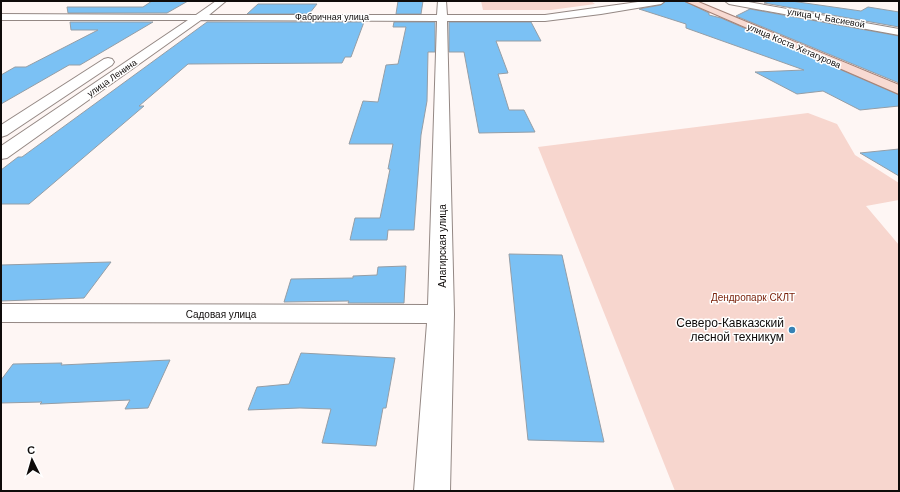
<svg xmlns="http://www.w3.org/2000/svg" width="900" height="492" font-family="Arial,sans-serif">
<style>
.green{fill:#f7d6ce}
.building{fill:#7bc1f4;stroke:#959ea6}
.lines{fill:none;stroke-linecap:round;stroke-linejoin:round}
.minor-casing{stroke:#948884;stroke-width:2}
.major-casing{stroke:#a48278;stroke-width:2}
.minor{fill:#fff;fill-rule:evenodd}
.major{fill:#f8dad2;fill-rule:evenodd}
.poi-dot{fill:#3582b5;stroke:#fff;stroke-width:1.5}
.labels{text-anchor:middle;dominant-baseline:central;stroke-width:3;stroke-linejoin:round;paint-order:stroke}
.far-street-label{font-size:9px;fill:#0f0b0a;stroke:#fff}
.street-label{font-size:10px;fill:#0f0b0a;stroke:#fff}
.park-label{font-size:10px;fill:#7b230c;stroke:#fff}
.near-poi-label{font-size:12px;fill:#0f0b0a;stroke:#fff;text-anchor:end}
</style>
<rect width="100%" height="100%" fill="#fef6f4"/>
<g class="green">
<polygon points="481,1 591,1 595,4 551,10 483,10"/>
<polygon points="808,113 837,124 855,155 899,183 899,200 866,206 899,245 899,491 675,491 538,147"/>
</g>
<g class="building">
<polygon points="152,1 188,1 167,13 68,13 67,7 143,7"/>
<polygon points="398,1 423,1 421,14 396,14"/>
<polygon points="666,1 684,1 709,13 709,15 721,18 899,95 899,106 860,110 823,91 797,94 755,72 804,70 686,28 686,24 639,9 661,5"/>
<polygon points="769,1 791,1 861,11 868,7 899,12 899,27 764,3"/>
<polygon points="258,4 317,4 309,14 247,14"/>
<polygon points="750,9 899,36 899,83 736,16"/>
<polygon points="70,22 153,22 80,65 69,65 1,104 1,75 15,67 26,67 98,30 71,30"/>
<polygon points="207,22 364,22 351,57 345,57 342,63 188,64 139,106 144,106 29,204 1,204 1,170 18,157 22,157"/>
<polygon points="394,22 435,22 435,52 428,52 427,101 421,135 414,230 388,230 387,240 350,240 355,218 380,218 390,169 388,169 393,144 349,144 363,101 378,102 386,65 398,64 406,27 393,27"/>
<polygon points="449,22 531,22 541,41 496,41 508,73 498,74 509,110 524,110 535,132 479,133 464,52 449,52"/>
<polygon points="899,149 899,176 860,153"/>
<polygon points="509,254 562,255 604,442 528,440"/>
<polygon points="111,262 84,298 1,301 1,265"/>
<polygon points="406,266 404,303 348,303 349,301 284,302 291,279 353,278 353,276 377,275 378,267"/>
<polygon points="301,353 395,358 386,408 383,408 376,446 322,443 331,409 300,408 248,410 257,387 289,384"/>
<polygon points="170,360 148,408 125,409 130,400 40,404 42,402 1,403 1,380 13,364 62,363 61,365"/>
</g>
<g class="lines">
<g class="minor-casing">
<g id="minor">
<polygon points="216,1 226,1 209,15 437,15 438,1 446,1 447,15 545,15 645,1 665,1 661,4 601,14 545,21 447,21 454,314 450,491 414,491 427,323 1,322 1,304 428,305 437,21 201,20 7,158 1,159 1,146 188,20 1,20 1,14 196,15"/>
<polygon points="725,1 743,1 899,29 899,35 729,4"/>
<polygon points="108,58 112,59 114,62 112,65 7,135 1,137 1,125 104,59"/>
</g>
</g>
<g class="major-casing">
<polygon id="major" points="685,1 696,1 899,85 899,94"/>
</g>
<use href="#minor" class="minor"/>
<use href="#major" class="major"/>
</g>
<circle class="poi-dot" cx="792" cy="330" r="4"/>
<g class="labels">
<g class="far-street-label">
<text x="332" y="17">Фабричная улица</text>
<text transform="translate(826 18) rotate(10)">улица Ч. Басиевой</text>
<text transform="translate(794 46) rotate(23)">улица Коста Хетагурова</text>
<text transform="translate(112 78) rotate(-35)">улица Ленина</text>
</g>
<g class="street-label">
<text transform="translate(442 246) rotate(-90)">Алагирская улица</text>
<text x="221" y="314">Садовая улица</text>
</g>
<g class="park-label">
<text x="753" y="297">Дендропарк СКЛТ</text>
</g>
<g class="near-poi-label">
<text x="784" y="323">Северо-Кавказский<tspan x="784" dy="14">лесной техникум</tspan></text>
</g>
</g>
<rect width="900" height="492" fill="none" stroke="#0f0b0a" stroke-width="4"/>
<g transform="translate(32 460) rotate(355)" stroke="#ffffff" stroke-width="3" paint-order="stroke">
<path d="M0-3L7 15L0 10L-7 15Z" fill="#0f0b0a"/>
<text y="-6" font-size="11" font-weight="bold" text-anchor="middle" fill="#0f0b0a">С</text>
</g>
</svg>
